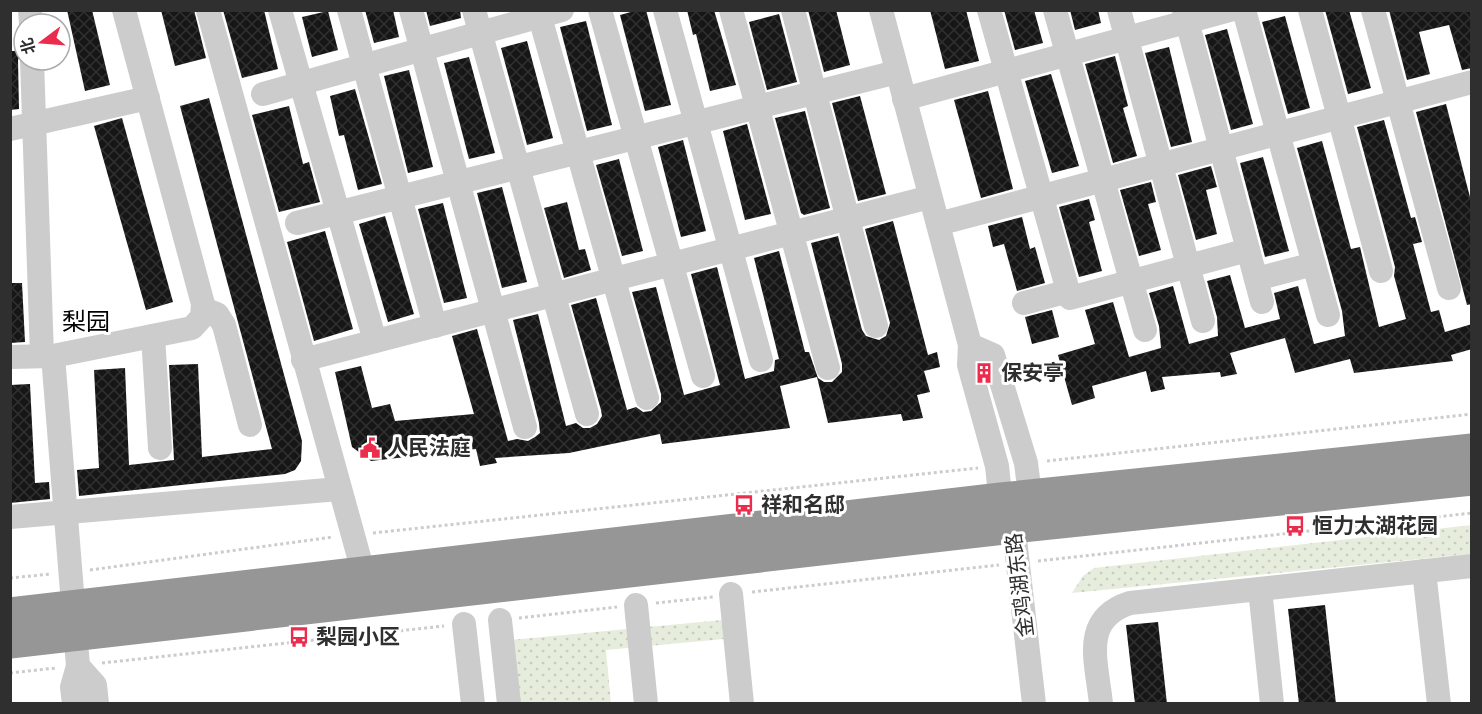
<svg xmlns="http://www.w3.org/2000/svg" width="1482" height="714" font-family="'Source Sans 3','Noto Sans SC',sans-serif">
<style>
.grass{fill:url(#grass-dots)}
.building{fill:url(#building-cross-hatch)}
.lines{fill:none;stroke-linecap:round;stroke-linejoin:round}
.path{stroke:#ccc;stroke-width:3;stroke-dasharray:3 3;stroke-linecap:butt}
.minor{stroke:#ccc;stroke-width:24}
.highway{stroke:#969696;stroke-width:33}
.labels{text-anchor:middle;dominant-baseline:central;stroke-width:6;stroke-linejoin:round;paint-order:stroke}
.poi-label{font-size:21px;font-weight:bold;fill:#2f2f2f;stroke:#fff;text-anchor:start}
.street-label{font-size:21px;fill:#2f2f2f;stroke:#fff}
.quarter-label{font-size:24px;fill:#000;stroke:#fff}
</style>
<defs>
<pattern id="grass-dots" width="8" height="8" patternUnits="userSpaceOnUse" patternTransform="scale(1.5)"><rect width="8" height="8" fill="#e7eddd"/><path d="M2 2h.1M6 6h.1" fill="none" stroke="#c6ccbe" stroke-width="1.8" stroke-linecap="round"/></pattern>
<pattern id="building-cross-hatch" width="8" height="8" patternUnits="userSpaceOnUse" patternTransform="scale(1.5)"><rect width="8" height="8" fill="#161616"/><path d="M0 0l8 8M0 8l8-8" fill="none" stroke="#303030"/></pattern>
</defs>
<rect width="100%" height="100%" fill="#fff"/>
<g class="grass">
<polygon points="1471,525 1471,554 1072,593 1083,576 1094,568"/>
<polygon points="722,620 724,639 606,650 611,704 517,703 511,640"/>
</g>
<g class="building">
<polygon points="67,10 92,10 110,85 85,91"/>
<polygon points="161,10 194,10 206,58 175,66"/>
<polygon points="223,10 264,10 278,69 242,78"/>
<polygon points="365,10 393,10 399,37 374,43"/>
<polygon points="426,10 460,10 461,18 430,26"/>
<polygon points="638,10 646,10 671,105 645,111 620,15"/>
<polygon points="687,10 714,10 736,85 710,91 696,34 693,35"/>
<polygon points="808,10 836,10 850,65 824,72"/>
<polygon points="930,10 966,10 979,61 945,69"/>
<polygon points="1004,10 1034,10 1043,43 1015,50"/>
<polygon points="1070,10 1098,10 1101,23 1075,30"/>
<polygon points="1325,10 1349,10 1371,88 1348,94"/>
<polygon points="1389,10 1472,10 1472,68 1462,70 1449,25 1419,32 1430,74 1407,80"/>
<polygon points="328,11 338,50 312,57 302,17"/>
<polygon points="779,14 797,82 767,90 749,22"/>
<polygon points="1285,16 1310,108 1288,114 1262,22"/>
<polygon points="586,21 612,125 587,131 560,27"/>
<polygon points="1227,29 1253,124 1231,130 1205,35"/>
<polygon points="527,41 553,138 527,145 501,48"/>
<polygon points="1169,47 1192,142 1171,147 1145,53"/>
<polygon points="10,51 22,51 18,60 19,109 10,110"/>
<polygon points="1115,56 1128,106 1123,108 1137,156 1113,163 1085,64"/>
<polygon points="469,57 495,153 469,159 444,63"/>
<polygon points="409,70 433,167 408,173 384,76"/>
<polygon points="1051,74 1079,166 1052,173 1025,81"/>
<polygon points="355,89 382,184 358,190 344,135 339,136 330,96"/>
<polygon points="988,91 1013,189 981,198 954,100"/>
<polygon points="860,96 886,194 858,201 832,103"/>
<polygon points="209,98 302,441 301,461 295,470 285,474 79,496 77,470 99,468 94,370 125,368 129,465 174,460 169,365 198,364 202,457 272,449 180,106"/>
<polygon points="1446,104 1472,205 1472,304 1467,305 1416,112"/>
<polygon points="289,106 303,164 309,162 320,202 279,212 252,115"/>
<polygon points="805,111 830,208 804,215 801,213 775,118"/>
<polygon points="122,118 173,302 146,310 94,126"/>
<polygon points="1384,120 1411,218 1415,217 1422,242 1413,244 1431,312 1439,310 1445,332 1472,324 1472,349 1451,355 1453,361 1354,373 1350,359 1295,373 1285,338 1230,353 1237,374 1221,377 1220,372 1162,377 1165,389 1151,392 1146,371 1092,386 1095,398 1072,405 1058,355 1095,344 1085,310 1113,302 1129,357 1161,348 1159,326 1149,293 1173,286 1189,344 1218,336 1217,317 1207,281 1230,275 1245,328 1280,319 1274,293 1298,286 1314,344 1345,336 1342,311 1297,148 1322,141 1351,249 1360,247 1379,327 1406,319 1394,276 1395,267 1357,127"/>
<polygon points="747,124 771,214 745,220 723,131"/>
<polygon points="683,140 706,231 681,237 658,147"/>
<polygon points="1263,157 1289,251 1265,257 1240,163"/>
<polygon points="619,159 643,251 622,256 596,165"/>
<polygon points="1211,166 1217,187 1206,190 1217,234 1196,240 1178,175"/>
<polygon points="1151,182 1156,202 1148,204 1161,250 1139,256 1120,190"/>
<polygon points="502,187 527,282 502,288 477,193"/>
<polygon points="1089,199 1095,220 1089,222 1102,271 1079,277 1059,207"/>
<polygon points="567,202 579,250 585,249 591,270 564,278 544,208"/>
<polygon points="443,203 467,298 444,303 418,209"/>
<polygon points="385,216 414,314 388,322 359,224"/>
<polygon points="1022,217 1030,249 1035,247 1045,283 1017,291 1004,244 993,247 988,226"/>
<polygon points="893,221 928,355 937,352 940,367 924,371 930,392 917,395 923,418 903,421 901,414 828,423 817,377 780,386 790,428 662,444 660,434 569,453 495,458 497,463 480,466 476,449 371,461 352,447 335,372 361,366 372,408 390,404 395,421 474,414 452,336 477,329 508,441 517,439 528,441 535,437 540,433 539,423 513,320 538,314 566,426 576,423 583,428 590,428 597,424 602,416 601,410 571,305 596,298 627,410 636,407 643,412 651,411 661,402 661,394 632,292 656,287 684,395 720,385 691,274 717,267 745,379 774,371 775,360 779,359 754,258 779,251 805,352 809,352 818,378 824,382 832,382 842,372 842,364 811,243 838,236 862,330 866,336 879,340 886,336 890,323 865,229"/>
<polygon points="325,231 353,329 314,341 287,242"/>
<polygon points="10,283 22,283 25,342 10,343"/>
<polygon points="1052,310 1059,337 1032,344 1025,317"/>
<polygon points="30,384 35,483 49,482 50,499 10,503 10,385"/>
<polygon points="1325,605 1336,704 1299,704 1288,609"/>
<polygon points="1158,622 1167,704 1135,704 1126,625"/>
</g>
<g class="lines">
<g class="path">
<polyline points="1047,461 1472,414"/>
<polyline points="373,533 978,468"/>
<polyline points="1038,561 1472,513"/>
<polyline points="90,570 333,537"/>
<polyline points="10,578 51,574"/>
<polyline points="752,592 999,565"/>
<polyline points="656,603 713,597"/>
<polyline points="519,618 617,607"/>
<polyline points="102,663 444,626"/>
<polyline points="10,673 56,668"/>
</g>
<g class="minor">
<polyline points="30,10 31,24"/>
<polyline points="208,10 367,586"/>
<polyline points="280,10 375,341"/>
<polyline points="349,10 435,326"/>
<polyline points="411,10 525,427"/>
<polyline points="474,10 587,414"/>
<polyline points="538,10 647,398"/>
<polyline points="600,10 703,376"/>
<polyline points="665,10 761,360"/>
<polyline points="731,10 828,368"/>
<polyline points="793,10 876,326"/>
<polyline points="881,10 970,345"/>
<polyline points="989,10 1070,298 1248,250"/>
<polyline points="1055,10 1145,330"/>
<polyline points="1119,10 1203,321"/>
<polyline points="1184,10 1262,302"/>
<polyline points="1244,10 1328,315"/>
<polyline points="1310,10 1381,271"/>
<polyline points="1373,10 1449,288"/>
<polyline points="32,60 42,356"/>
<polyline points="263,94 562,10"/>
<polyline points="904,99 1230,10"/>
<polyline points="10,129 148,98"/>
<polyline points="297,223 897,72"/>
<polyline points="938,224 1472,82"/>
<polyline points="1256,279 1314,264"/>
<polyline points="1024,303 1069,291"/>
<polyline points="203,309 217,314 224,325 250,425"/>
<polyline points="153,336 160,448"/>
<polyline points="10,357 53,356"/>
<polyline points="303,360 930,197"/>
<polyline points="1012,513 1034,704"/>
<polyline points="1002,514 997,466 969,365 970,345 993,355 1026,463 1032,511"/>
<polyline points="10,517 339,489"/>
<polyline points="1424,571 1439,704"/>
<polyline points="1260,589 1272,704"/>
<polyline points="731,594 742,704"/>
<polyline points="636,605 646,704"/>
<polyline points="500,620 509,704"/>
<polyline points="464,624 473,704"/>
<polyline points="78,666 95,685 97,704"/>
<polyline points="74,704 72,687 78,666 53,356 192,328 202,317 203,304 124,10"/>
<path d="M1101,704C1097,662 1080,619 1130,603L1472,566"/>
</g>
<g class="highway">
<polyline points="10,614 1001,499 1472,450"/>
<polyline points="10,642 1004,528 1472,479"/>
</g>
</g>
<defs>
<g id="building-bare" transform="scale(1.62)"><path d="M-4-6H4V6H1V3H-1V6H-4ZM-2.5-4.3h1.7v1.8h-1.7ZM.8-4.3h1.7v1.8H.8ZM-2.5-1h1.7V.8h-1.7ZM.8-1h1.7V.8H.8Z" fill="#eb2c4c" stroke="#fff" stroke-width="2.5" paint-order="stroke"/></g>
<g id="civic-bare" transform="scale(1.62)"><path d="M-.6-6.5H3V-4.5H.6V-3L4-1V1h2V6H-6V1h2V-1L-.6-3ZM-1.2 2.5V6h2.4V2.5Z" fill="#eb2c4c" stroke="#fff" stroke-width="2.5" paint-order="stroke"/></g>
<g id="bus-bare" transform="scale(1.62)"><path d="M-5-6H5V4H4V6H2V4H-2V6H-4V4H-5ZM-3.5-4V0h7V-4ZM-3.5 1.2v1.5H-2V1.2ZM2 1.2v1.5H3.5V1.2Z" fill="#eb2c4c" stroke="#fff" stroke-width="2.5" paint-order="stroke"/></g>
</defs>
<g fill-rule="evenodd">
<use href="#building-bare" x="984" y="373"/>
<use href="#civic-bare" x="370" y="448"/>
<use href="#bus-bare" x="744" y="505"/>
<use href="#bus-bare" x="1295" y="526"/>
<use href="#bus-bare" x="299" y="637"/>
</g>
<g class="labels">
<g class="poi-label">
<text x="1001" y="373">保安亭</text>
<text x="387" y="448">人民法庭</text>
<text x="761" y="505">祥和名邸</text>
<text x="1312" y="526">恒力太湖花园</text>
<text x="316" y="637">梨园小区</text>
</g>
<g class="street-label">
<text transform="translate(1020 585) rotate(-97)">金鸡湖东路</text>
</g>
<g class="quarter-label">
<text x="86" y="322">梨园</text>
</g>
</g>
<rect width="1482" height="714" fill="none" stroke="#2f2f2f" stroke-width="24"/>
<g transform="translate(42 42) rotate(254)"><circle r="28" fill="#ffffff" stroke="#acacac" stroke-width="1.5"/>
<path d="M0-4.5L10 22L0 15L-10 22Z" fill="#eb2c4c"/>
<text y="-9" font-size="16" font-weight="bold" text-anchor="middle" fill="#2f2f2f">北</text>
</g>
</svg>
